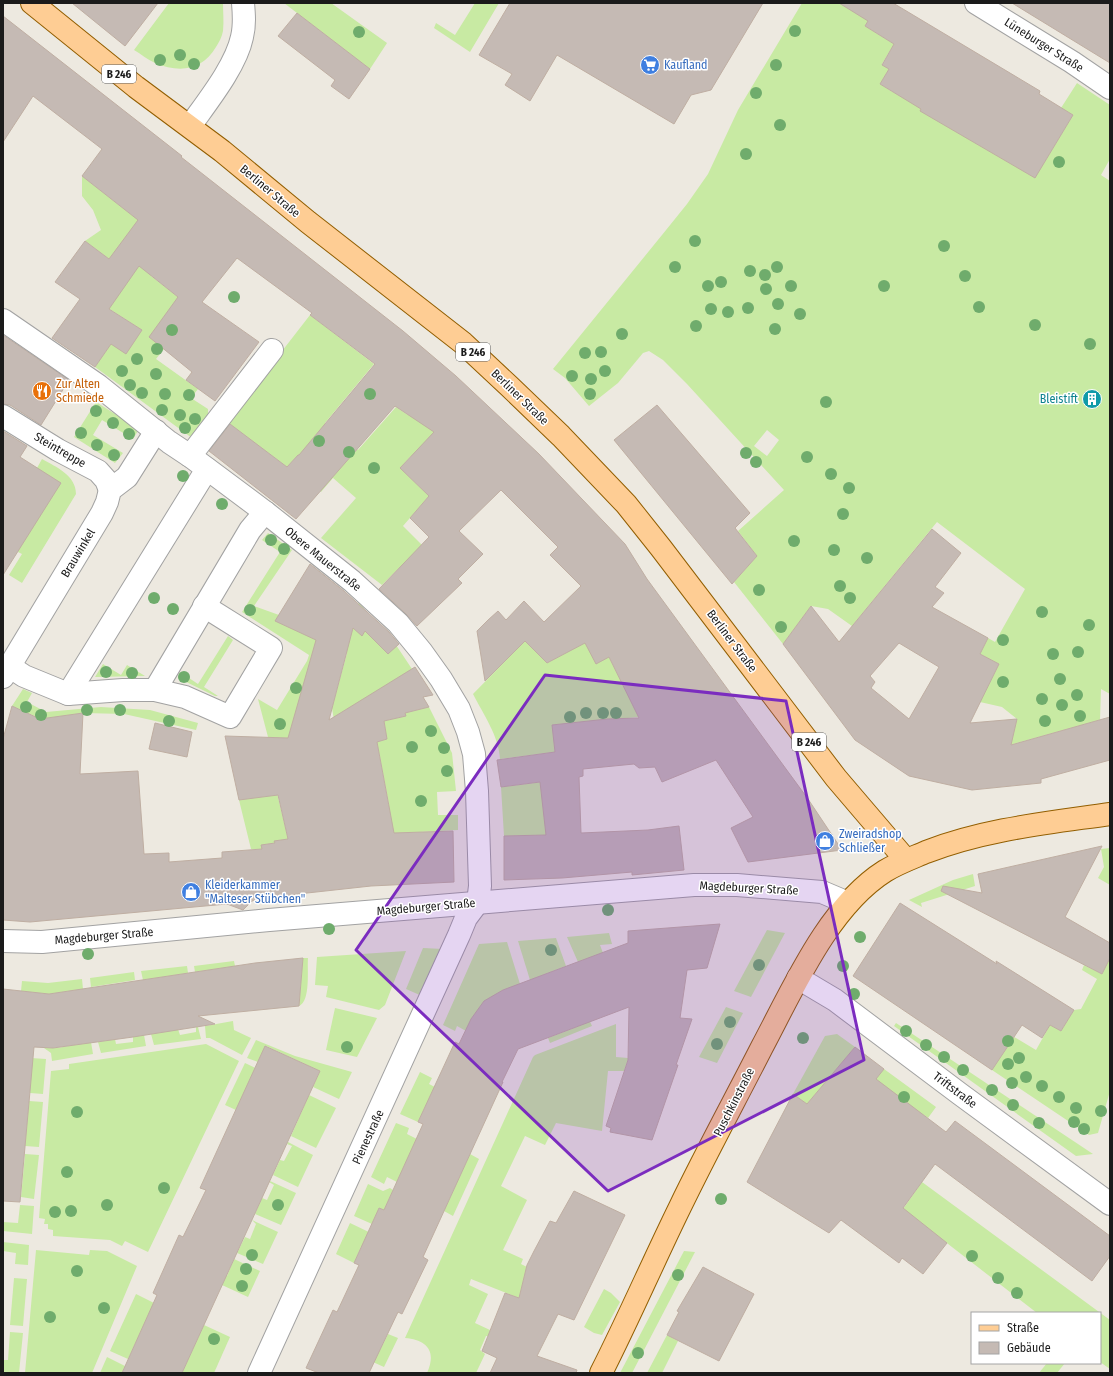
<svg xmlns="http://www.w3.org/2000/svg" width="1113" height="1376" font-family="'Fira Sans Condensed',sans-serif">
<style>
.grass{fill:#c8eaa3;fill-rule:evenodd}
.building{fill:#c5bab4;stroke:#bfaea2;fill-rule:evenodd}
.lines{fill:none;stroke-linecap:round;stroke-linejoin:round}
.minor-casing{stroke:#a2a2a2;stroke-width:24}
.major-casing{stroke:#925e00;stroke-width:24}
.minor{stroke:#fff;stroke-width:22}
.major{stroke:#fecd94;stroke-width:22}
.tree{fill:#6fac6c}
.marked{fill:#7b2cbf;fill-opacity:0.2;stroke:#7b2cbf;stroke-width:3;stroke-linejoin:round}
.labels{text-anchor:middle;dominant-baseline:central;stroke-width:3;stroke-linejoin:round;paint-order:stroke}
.shield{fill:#fff;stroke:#5f5f5f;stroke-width:1}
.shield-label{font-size:11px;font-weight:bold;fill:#1b1b1b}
.street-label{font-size:12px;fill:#1b1b1b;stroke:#fff}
.shop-label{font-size:12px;fill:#366cbe;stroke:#fff;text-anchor:start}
.food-label{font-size:12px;fill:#c56008;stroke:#fff;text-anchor:start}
.culture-label{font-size:12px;fill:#0d838f;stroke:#fff;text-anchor:end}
</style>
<rect width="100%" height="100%" fill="#ede9e0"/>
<g class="grass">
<path d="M169,3H223C223,12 224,21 223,31C222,37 219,42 216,47C202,71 179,73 155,63C148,60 141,54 134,50Z"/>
<polygon points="284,3 331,3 387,43 370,69"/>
<polygon points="475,3 499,3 470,52 434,28 436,23 455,35"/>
<path d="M802,3H856L874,11L865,26L894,44L882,64L889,69L880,84L891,91L1044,163L1073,115L1061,108L1077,83L1110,105V159L1101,175L1110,181V694L1101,689L1100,720L1010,745L1017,719L1002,707L980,702L999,664L980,654L988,638L995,642L1025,589L937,522L852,626L828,609L811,606L783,644L734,582L757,556L738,531L784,490L687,384L663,360L649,351L643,353L618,383L589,406L565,378L553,369L662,235L687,204L708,174L738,110ZM767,430L779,440L767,456L754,446Z"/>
<polygon points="82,176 133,216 148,213 109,259 85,241 101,230 93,210 82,196"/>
<polygon points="141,263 154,273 151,276 178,297 185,322 156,359 198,389 191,398 208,409 208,417 192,438 95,367 111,344 126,353 142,330 105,306"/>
<polygon points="310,315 374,364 325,423 358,450 396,407 408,415 419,402 433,431 446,443 410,457 400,468 429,496 403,526 422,545 411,579 399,568 382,585 321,538 356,498 333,478 321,492 308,482 318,469 298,455 287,467 227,422"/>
<polygon points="96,402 139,429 133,439 102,420 93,435 123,453 115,463 74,437"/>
<path d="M42,459C56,467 76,475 76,494L22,583L9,575L22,554L18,552L37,468Z"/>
<polygon points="268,533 292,550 254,606 279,615 341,623 359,603 364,608 350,626 362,635 365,631 385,651 396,645 412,669 343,775 332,708 347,653 317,639 304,738 273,769 268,737 258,699 277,710 307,661 309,655 242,612 280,552 262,540"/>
<path d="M598,635L639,717L553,725L555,752L500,759C499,736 483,714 473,694L525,641L547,663Z"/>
<polygon points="228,636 233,640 204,687 218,696 215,696 178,678 180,672 198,684"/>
<polygon points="103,664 121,675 127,665 145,676 95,677"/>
<polygon points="23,689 32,693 27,702 46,712 101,707 150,710 198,723 196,730 124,714 83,713 41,719 12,706"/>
<polygon points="429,707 452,753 456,791 437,792 438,815 458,815 458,830 381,834 375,807 389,805 377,742 387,739 384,721 406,716 405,713"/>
<polygon points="558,780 560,878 545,879 544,835 504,836 501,787"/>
<polygon points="277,793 288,839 275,841 275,843 262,845 262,849 251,849 239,800"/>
<polygon points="1110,848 1110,885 1098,878 1104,867 1101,849"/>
<polygon points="973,874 975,886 921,903 922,907 909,900 953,880"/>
<polygon points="767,930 785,933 751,997 734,991"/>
<polygon points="609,933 612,944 600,945 603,953 578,962 567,937"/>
<polygon points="556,938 566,966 530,980 518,941"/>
<polygon points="507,942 520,984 503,990 484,1002 466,1031 457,1026 455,1031 443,1025 479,944"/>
<polygon points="423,948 443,949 422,996 406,989"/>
<polygon points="406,951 385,1005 379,1010 326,997 328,986 315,985 317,957"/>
<path d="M303,958H308C307,969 311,1001 299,1006Z"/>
<polygon points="1110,958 1110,1091 1098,1133 1089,1135 992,1070 1005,1050 1001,1029 1036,1050 1050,1025 1061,1031 1074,1010 1081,1009 1097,979 1082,970 1084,965 1102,974"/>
<polygon points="234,961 235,966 195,972 194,966"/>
<polygon points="187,966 188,973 143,980 141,971"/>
<polygon points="134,972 135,980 91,987 90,978"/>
<polygon points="82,979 83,989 49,994 21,991 22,981 48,983"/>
<polygon points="726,1007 743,1013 717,1063 699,1057"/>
<polygon points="335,1008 377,1018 357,1057 326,1050"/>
<polygon points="588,1017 592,1026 550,1043 548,1038 579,1026"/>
<polygon points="233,1021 234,1030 251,1038 242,1055 210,1038 206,1038 205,1026"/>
<polygon points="896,1023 1093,1154 1076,1156 894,1026"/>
<path d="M616,1024V1057L628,1058V1060L624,1071H608L602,1131L556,1123L545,1145L525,1136L501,1186L527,1200L503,1250L523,1259L521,1264L527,1267L519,1298L471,1279L469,1285L488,1294L475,1323L490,1330L489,1336H486L480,1350L485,1354L476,1373H427C437,1351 427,1340 405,1338L533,1057L535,1055Z"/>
<polygon points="196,1027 198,1027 201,1039 154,1045 151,1034 178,1029 180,1035 196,1032"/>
<polygon points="837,1034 855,1047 807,1104 793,1094 825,1036"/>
<polygon points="144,1035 146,1046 101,1053 98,1042 115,1039 116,1044 133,1042 133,1036"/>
<polygon points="256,1040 295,1056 352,1072 339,1099 313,1087 320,1071 266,1046 258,1062 247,1058"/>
<polygon points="91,1042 93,1054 52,1061 51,1053 44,1048 57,1048"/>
<polygon points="206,1044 239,1061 148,1252 125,1241 122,1246 110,1240 53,1236 53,1230 48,1229 48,1224 44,1224 45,1219 39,1218 51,1071 69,1069 69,1064"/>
<polygon points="16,1057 46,1059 43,1094 30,1093"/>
<polygon points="245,1063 260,1070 236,1110 225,1105"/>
<polygon points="884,1069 936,1107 928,1118 924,1115 838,1124"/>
<polygon points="420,1072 432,1078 429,1084 439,1089 425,1107 418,1122 400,1114"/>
<polygon points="309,1095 336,1108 316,1148 291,1136"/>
<polygon points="29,1101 43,1102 39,1147 25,1146"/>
<polygon points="396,1123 409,1128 407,1134 417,1139 397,1182 387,1177 384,1184 371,1177"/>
<polygon points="288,1142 313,1155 298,1187 273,1175 280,1160 284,1161 292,1146 287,1144"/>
<polygon points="25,1154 39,1155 34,1199 21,1197"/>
<polygon points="470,1154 479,1159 453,1216 444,1211"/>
<polygon points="270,1181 296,1193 281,1225 255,1214 262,1198 267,1200 274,1185 269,1182"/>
<polygon points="922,1182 1110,1320 1110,1369 1100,1362 1100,1313 1037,1313 903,1209"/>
<polygon points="368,1184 383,1191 390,1188 393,1190 384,1210 379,1208 372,1224 354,1216"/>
<polygon points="20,1205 34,1206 32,1234 3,1231 3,1222 18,1223"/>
<polygon points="252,1220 278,1232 263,1264 237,1253 245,1237 250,1239 256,1224"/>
<polygon points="350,1223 373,1234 361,1247 354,1263 336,1254"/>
<polygon points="3,1242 29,1245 28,1265 15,1264 16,1253 3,1251"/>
<polygon points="36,1250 89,1255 90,1250 107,1251 137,1266 92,1373 25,1373"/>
<polygon points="684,1251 695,1252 632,1373 620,1373"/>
<polygon points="189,1259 227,1276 234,1259 260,1271 248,1297 185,1268"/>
<polygon points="14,1278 27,1279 23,1326 10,1325"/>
<polygon points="604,1289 611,1293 620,1302 602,1335 594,1333 584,1327"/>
<polygon points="136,1294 154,1303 128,1359 110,1351"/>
<polygon points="204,1325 230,1337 214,1373 182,1373"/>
<polygon points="10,1332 23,1333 19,1373 3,1373 3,1360 8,1360"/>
<polygon points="343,1334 380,1350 388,1334 398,1338 384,1367 337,1346"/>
<polygon points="667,1335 678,1341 662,1373 647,1373"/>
<polygon points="107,1357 125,1366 122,1373 100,1373"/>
<polygon points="1047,1363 1065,1363 1057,1373 1039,1373"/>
</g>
<g class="building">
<polygon points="72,3 158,3 125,46"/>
<polygon points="510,3 763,3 711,90 691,95 674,124 557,55 530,101 505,85 512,74 479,55"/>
<polygon points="839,3 893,3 1040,91 1039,94 1073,115 1035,178 920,111 921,109 880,84 889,69 882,65 894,44 865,26 868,21"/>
<polygon points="1012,3 1110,3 1110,63"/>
<polygon points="297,13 370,69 349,99 331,86 335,80 278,36"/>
<polygon points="3,16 182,156 181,157 403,331 456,376 539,454 625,544 647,579 808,799 842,850 748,862 731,828 753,817 716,760 662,782 655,767 639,768 634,764 583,769 583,776 579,777 581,833 648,830 679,826 684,870 632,875 632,872 562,878 504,880 504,836 546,835 540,782 501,787 497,760 555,752 552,725 607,719 639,718 609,657 596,664 585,643 547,663 525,641 485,681 477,631 488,620 498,611 506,620 524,601 544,622 581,586 550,555 558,547 501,490 459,531 483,554 458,579 462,583 417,626 406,614 379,589 429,537 410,518 429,496 400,468 434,432 395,406 296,519 209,451 230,424 287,467 298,455 299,455 375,364 310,315 312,313 237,258 202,302 259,342 215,401 186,380 192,372 149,337 178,297 139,266 109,309 142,330 126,354 111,344 95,367 52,338 80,299 55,282 85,241 109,259 138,220 82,176 102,149 33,96 3,142"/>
<polygon points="3,335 69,380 41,425 10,405 3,404"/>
<polygon points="657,405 750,513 735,528 757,556 732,584 614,440"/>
<polygon points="3,431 27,446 20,457 61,483 3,575"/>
<path d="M932,529L961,553L935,587L944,593L932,607L988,638L980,654L999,664L970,723L1017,719L1011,745L1110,717V760L1041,779V783L972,790L909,776L855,740L783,644L811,606L839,642ZM899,643L939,667L909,719L871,688L875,682L870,676Z"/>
<polygon points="310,564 344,591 389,632 399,644 388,654 365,631 362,636 353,628 329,720 415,667 433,695 423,697 429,707 405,713 406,716 384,721 387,739 377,742 394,833 453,831 454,882 371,886 298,894 252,901 243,910 227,904 30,922 3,920 3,739 12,706 40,719 83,713 80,774 138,771 144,854 169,853 169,862 222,858 222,852 262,849 261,845 275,843 274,841 288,839 278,795 239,800 225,736 288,738 316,640 275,621"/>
<polygon points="155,723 192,732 187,757 149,749"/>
<polygon points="1102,846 1065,917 1110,943 1110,958 1102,974 941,891 943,886 982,893 978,874"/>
<polygon points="900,903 997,964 996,961 1074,1010 1061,1031 1050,1025 1042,1038 1022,1025 992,1070 853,976"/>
<polygon points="720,924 707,968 687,970 680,1018 692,1019 676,1065 678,1065 652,1140 610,1132 611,1128 606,1126 628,1060 629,1007 518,1049 502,1082 503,1082 423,1257 428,1260 402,1314 398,1312 369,1373 319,1373 306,1368 333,1310 337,1312 359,1265 354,1263 379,1208 384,1210 423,1124 418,1122 455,1042 459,1044 471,1019 484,1001 503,990 628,943 628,931"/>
<polygon points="303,958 299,1006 198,1016 215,1024 133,1037 53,1048 34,1047 20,1202 3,1201 3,989 49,994 255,963"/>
<polygon points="265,1046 320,1071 182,1373 122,1373 157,1295 153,1293 179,1235 183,1237 206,1190 200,1188"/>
<polygon points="855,1047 884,1069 876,1079 946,1132 955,1121 1110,1236 1110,1256 1092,1281 935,1164 903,1208 947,1243 923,1274 902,1258 899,1263 841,1220 829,1233 747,1182 793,1094 807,1104"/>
<polygon points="574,1191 625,1215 574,1320 558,1314 537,1356 577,1370 576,1373 490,1373 497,1358 482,1351 505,1293 519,1298 527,1265 534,1251 550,1221 556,1223"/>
<polygon points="703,1267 754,1294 719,1361 667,1335 679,1312 677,1311"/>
</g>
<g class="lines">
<g class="minor-casing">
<g id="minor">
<polyline points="976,3 1072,62 1110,88"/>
<path d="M190,126C207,102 236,66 242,37C245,25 244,14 243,3"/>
<polyline points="3,320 99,386 169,442 190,456 265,512 352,581 398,623 421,651 441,679 459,709 468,732 474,754 477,791 480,886 478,902 466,918 459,935 259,1373"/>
<polyline points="3,416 58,450 98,471 106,480 110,490"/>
<polyline points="190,456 272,350"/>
<polyline points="9,666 24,676 68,694 123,690 155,690 185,697 230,717 271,648 204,606"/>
<polyline points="3,677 102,513 107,502 110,490 127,477 156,431"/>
<polyline points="155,690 250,530 265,512"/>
<polyline points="68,694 207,469"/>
<polyline points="3,941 42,942 269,920 694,885 737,885 822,892 848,903"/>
<polyline points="798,978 835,1000 960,1094 1110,1204"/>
</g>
</g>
<g class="major-casing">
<g id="major">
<polyline points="32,3 136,87 222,151 308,222 463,343 509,386 561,436 626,504 661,548 836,778 906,860"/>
<path d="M601,1373C629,1318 653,1262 680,1207C706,1153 735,1100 762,1047C793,989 828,907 885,871C898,863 912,858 926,852C985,829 1048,823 1110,814"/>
</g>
</g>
<use href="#minor" class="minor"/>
<use href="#major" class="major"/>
</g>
<g class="tree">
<circle cx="795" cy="31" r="6"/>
<circle cx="359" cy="32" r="6"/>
<circle cx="180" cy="55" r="6"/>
<circle cx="160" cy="60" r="6"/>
<circle cx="194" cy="64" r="6"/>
<circle cx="776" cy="65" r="6"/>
<circle cx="756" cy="93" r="6"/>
<circle cx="780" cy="125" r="6"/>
<circle cx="746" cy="154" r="6"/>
<circle cx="1059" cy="162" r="6"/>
<circle cx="695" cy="241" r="6"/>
<circle cx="944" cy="246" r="6"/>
<circle cx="675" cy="267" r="6"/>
<circle cx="777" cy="267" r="6"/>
<circle cx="750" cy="271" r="6"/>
<circle cx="765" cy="275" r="6"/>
<circle cx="965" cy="276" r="6"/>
<circle cx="721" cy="282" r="6"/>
<circle cx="708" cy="286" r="6"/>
<circle cx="791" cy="286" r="6"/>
<circle cx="884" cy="286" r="6"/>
<circle cx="766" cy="289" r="6"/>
<circle cx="234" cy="297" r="6"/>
<circle cx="778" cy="304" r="6"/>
<circle cx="979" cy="307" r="6"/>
<circle cx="748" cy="308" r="6"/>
<circle cx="711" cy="309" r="6"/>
<circle cx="728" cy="312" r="6"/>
<circle cx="800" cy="314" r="6"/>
<circle cx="1035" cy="325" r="6"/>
<circle cx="696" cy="326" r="6"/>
<circle cx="775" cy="329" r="6"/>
<circle cx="172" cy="330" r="6"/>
<circle cx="622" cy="334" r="6"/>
<circle cx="1090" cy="344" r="6"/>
<circle cx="157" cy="349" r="6"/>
<circle cx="601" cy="352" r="6"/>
<circle cx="585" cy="353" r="6"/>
<circle cx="137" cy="359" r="6"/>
<circle cx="122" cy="371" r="6"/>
<circle cx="605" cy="371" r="6"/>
<circle cx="156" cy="374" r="6"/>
<circle cx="572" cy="376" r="6"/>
<circle cx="591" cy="379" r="6"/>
<circle cx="130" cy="385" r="6"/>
<circle cx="142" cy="393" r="6"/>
<circle cx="165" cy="394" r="6"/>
<circle cx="370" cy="394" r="6"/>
<circle cx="590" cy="394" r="6"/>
<circle cx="189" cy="395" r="6"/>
<circle cx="826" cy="402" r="6"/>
<circle cx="162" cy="410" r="6"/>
<circle cx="96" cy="411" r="6"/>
<circle cx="180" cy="415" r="6"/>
<circle cx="195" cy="419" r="6"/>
<circle cx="113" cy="423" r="6"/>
<circle cx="185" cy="428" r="6"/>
<circle cx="81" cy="433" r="6"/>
<circle cx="129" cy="434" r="6"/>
<circle cx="319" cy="441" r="6"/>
<circle cx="97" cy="445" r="6"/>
<circle cx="349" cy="452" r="6"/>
<circle cx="746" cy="453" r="6"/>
<circle cx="114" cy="455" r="6"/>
<circle cx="807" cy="457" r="6"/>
<circle cx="756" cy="462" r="6"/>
<circle cx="374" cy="468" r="6"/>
<circle cx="831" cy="474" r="6"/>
<circle cx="183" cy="476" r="6"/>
<circle cx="849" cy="488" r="6"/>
<circle cx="222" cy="504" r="6"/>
<circle cx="843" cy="514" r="6"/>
<circle cx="271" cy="540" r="6"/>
<circle cx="794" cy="541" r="6"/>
<circle cx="284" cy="549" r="6"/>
<circle cx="834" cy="550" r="6"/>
<circle cx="867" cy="558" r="6"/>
<circle cx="840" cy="586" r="6"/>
<circle cx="759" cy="590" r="6"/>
<circle cx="154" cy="598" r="6"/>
<circle cx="850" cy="598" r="6"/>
<circle cx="173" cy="609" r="6"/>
<circle cx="250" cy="610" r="6"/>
<circle cx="1042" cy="612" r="6"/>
<circle cx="1089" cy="625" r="6"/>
<circle cx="781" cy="627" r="6"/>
<circle cx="1003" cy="640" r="6"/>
<circle cx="1078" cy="652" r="6"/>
<circle cx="1053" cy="654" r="6"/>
<circle cx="106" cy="672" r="6"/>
<circle cx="132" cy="673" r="6"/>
<circle cx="184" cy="677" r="6"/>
<circle cx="1060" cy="679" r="6"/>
<circle cx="1003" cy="682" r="6"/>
<circle cx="296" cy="688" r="6"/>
<circle cx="1077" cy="695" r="6"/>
<circle cx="1042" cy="699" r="6"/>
<circle cx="1062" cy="705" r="6"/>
<circle cx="26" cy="707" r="6"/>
<circle cx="87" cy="710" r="6"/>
<circle cx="120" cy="710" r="6"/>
<circle cx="586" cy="713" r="6"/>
<circle cx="603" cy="713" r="6"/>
<circle cx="616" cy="713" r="6"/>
<circle cx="41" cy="715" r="6"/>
<circle cx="1080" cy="716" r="6"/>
<circle cx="570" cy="717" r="6"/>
<circle cx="169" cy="721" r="6"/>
<circle cx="1045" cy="721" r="6"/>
<circle cx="280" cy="724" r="6"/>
<circle cx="431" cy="731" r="6"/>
<circle cx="412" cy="747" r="6"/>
<circle cx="444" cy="748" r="6"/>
<circle cx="447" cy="771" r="6"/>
<circle cx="421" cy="801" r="6"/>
<circle cx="608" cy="910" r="6"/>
<circle cx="329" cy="929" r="6"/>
<circle cx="860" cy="937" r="6"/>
<circle cx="551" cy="950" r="6"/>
<circle cx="88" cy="954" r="6"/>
<circle cx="759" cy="965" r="6"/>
<circle cx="843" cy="966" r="6"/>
<circle cx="854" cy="994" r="6"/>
<circle cx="730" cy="1022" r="6"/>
<circle cx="906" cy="1031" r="6"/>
<circle cx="803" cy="1038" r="6"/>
<circle cx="1008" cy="1041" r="6"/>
<circle cx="717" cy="1044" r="6"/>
<circle cx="926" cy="1045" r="6"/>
<circle cx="347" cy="1047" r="6"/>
<circle cx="944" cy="1057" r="6"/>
<circle cx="1019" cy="1058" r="6"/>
<circle cx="1008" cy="1064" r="6"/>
<circle cx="963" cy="1070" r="6"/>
<circle cx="1026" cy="1077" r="6"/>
<circle cx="1012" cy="1083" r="6"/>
<circle cx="1042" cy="1086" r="6"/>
<circle cx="992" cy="1090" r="6"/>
<circle cx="904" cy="1097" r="6"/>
<circle cx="1059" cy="1097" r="6"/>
<circle cx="1013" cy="1105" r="6"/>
<circle cx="1076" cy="1108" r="6"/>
<circle cx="1101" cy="1111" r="6"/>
<circle cx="77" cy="1112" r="6"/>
<circle cx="1074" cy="1122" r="6"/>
<circle cx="1039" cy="1123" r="6"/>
<circle cx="1084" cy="1129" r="6"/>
<circle cx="67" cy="1172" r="6"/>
<circle cx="164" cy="1188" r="6"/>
<circle cx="721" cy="1199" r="6"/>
<circle cx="107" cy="1205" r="6"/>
<circle cx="278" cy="1205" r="6"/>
<circle cx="71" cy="1211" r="6"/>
<circle cx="55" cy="1212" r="6"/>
<circle cx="252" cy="1255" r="6"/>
<circle cx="972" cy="1256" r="6"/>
<circle cx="246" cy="1269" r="6"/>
<circle cx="77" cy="1271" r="6"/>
<circle cx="678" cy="1275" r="6"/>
<circle cx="998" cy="1278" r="6"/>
<circle cx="242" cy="1286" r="6"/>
<circle cx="1017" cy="1293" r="6"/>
<circle cx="104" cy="1308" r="6"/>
<circle cx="50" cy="1317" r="6"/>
<circle cx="214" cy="1339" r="6"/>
<circle cx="638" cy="1353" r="6"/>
</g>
<path class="marked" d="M545,675L786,701L864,1060L608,1191L356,950Z"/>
<defs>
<g id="supermarket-disc" transform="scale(1)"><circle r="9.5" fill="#3f7fe0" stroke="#fff"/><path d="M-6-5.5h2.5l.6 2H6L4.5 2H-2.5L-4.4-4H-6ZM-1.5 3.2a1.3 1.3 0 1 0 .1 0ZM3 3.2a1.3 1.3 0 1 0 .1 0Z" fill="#fff"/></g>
<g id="restaurant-disc" transform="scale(1)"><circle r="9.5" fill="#e8710a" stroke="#fff"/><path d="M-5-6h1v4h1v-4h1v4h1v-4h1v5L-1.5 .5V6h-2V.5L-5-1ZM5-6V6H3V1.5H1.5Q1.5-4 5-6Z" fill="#fff"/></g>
<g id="building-disc" transform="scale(1)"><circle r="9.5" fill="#0f9aa8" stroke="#fff"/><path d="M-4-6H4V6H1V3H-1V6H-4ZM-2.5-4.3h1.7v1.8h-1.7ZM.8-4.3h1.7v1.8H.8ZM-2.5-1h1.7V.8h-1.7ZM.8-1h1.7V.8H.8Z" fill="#fff"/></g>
<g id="shop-disc" transform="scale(1)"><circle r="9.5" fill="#3f7fe0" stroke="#fff"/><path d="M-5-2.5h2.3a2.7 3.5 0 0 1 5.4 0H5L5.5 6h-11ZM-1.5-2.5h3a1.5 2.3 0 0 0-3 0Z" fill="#fff"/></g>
</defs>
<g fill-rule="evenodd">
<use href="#supermarket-disc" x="650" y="65"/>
<use href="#restaurant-disc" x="42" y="391"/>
<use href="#building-disc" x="1092" y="399"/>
<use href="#shop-disc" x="825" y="841"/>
<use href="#shop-disc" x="191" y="892"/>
</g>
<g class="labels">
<g class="shield">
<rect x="102" y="65" width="34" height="18" rx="3"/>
<rect x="456" y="343" width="34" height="18" rx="3"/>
<rect x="792" y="733" width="34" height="18" rx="3"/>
</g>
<g class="shield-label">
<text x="119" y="74">B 246</text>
<text x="473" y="352">B 246</text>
<text x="809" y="742">B 246</text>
</g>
<g class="street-label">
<text transform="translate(1044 45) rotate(32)">Lüneburger Straße</text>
<text transform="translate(270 191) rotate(40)">Berliner Straße</text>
<text transform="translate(520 397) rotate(44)">Berliner Straße</text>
<text transform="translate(60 450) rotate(30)">Steintreppe</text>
<text transform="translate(78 553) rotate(-59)">Brauwinkel</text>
<text transform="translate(323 559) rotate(39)">Obere Mauerstraße</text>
<text transform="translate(732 641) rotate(53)">Berliner Straße</text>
<text transform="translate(749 888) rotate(3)">Magdeburger Straße</text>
<text transform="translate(426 907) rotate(-5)">Magdeburger Straße</text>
<text transform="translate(104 936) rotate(-5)">Magdeburger Straße</text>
<text transform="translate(955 1090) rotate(37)">Triftstraße</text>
<text transform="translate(734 1102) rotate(-63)">Puschkinstraße</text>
<text transform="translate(368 1137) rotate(-65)">Pienestraße</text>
</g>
<g class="shop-label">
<text x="664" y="65">Kaufland</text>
<text x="839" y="834">Zweiradshop<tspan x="839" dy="14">Schließer</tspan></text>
<text x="205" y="885">Kleiderkammer<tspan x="205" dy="14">"Malteser Stübchen"</tspan></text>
</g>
<g class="food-label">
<text x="56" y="384">Zur Alten<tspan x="56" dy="14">Schmiede</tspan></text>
</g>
<g class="culture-label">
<text x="1078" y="399">Bleistift</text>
</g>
</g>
<rect width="1113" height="1376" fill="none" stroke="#1b1b1b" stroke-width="8"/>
<rect x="971" y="1312" width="130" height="52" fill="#ffffff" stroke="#a4a4a4"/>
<rect x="979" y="1325" width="20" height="6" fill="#fecd94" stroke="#a4a4a4"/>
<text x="1007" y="1332" font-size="12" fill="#1b1b1b">Straße</text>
<rect x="979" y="1342" width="20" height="12" fill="#c5bab4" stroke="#a4a4a4"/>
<text x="1007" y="1352" font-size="12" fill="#1b1b1b">Gebäude</text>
</svg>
